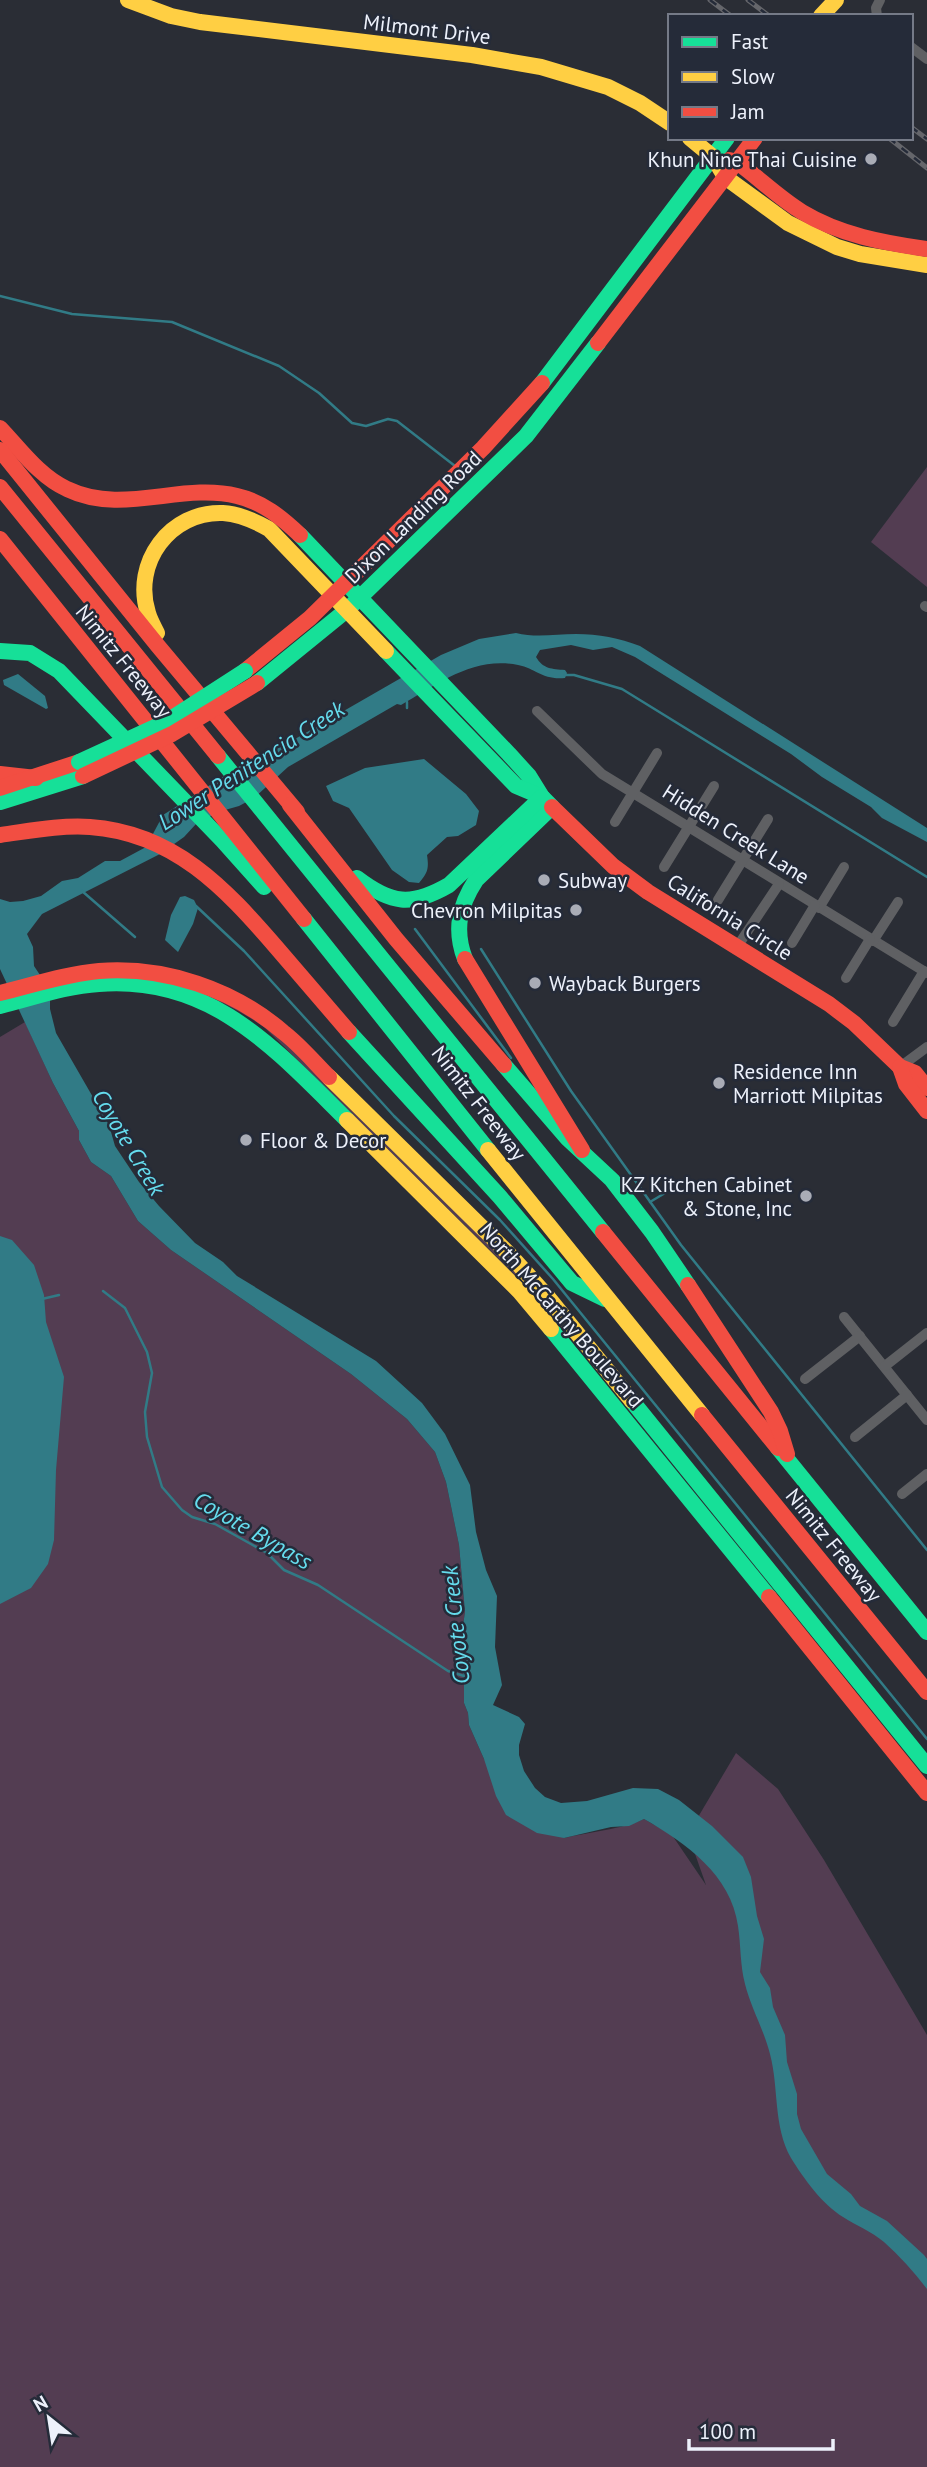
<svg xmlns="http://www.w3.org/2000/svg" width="927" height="2467" font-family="'PT Sans',sans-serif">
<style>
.green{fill:#533d52}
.water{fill:#317b86}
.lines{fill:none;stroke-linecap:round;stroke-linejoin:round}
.stream{stroke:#317b86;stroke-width:2.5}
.street{stroke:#5f6063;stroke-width:10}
.fast{stroke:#16e098;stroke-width:16}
.slow{stroke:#ffcf43;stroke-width:16}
.jam{stroke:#f24e42;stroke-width:16}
.rail-casing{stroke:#65666b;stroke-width:5}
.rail{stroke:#252b39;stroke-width:2.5;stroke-dasharray:8;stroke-linecap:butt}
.fast-bridge{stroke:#16e098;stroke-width:16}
.jam-bridge{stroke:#f24e42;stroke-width:16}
.poi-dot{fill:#a9acb6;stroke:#252b39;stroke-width:2.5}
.labels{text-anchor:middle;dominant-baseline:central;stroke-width:5;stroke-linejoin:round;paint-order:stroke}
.street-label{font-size:21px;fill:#edf1fb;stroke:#252b39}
.poi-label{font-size:21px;fill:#edf1fb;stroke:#252b39;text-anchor:start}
.water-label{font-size:23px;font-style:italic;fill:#65dced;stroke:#252b39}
</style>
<rect width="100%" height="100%" fill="#2a2d35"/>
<g class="green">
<polygon points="927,467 927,587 871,542"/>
<path d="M169,982H181L258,1016L520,1270L515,1275L264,1027C233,1006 204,993 169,982Z"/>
<path d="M25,1022L53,1083L79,1131V1140L91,1162L111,1176L138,1221L171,1250L351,1374L407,1419L435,1452L446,1482L459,1545L465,1612L460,1645L464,1680V1703L468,1713L469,1725L484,1759L564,1838C589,1832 623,1829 644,1819L672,1835L706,1885L688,1834L736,1753L778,1789L824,1860L927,2035V2467H0V1037Z"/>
</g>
<g class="water">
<path d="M516,633C536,638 556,634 576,634C599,634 619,638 640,646L927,828V842L882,818L871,807L822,777L791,754L635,657L612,647L593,650L571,645L540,650L536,657C543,669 552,669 565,670L567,673L565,678C542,680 537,669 518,665C473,656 438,684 401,705L397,704L288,767L254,798L239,806L218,812L196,824L184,837L160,854L42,914L27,934L33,947L34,966L50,990V1009L56,1033L109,1125L115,1146L139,1182L159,1206L195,1243L223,1262L237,1276L376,1361L422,1403L445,1434L470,1485L476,1532L486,1570L497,1596L495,1647L502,1685L493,1705L519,1717L525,1724L519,1745V1755L524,1771L535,1788L545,1797L561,1803L587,1801L633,1788L658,1789L679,1800L712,1826L743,1857L751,1877L757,1916L764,1939L760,1972L770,1988L773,2007L785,2035L787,2062L797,2094V2114L801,2129L827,2174L851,2194L860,2206L887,2221L924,2255L927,2259V2289C914,2272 900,2256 884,2242C871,2231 857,2226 843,2217C822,2204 804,2179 791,2158C773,2126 779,2088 770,2054C764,2030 751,2008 745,1984C740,1965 741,1946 738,1926C731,1875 686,1843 644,1819L629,1826L611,1827L564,1838L537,1833L506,1815L496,1796L484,1759L469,1725L468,1713L464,1703V1680L460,1645L465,1612L459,1545L446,1482L435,1452L407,1419L351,1374L171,1250L138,1221L111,1176L91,1162L79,1140V1131L53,1083L0,969V899L10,902L23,901L41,896L62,881L78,878L105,861H120L146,847L163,815L240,766L288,743L441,655L479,639Z"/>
<polygon points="18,674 45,696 48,708 46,709 4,685 3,680"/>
<path d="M424,759L466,794L479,811L476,825L458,836L447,837L427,855C429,868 428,873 419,883L409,882L392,870L349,808L333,801L326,786L365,768Z"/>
<polygon points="185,896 194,900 198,908 193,924 178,952 165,940 171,915 180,897"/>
<polygon points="0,1236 12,1240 34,1265 44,1295 46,1322 64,1377 56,1470 54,1540 48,1564 31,1588 0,1604"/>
</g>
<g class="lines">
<g class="stream">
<polyline points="0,296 72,314 172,322 279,366 319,393 352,423 366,426 388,419 397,421 455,466"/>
<polyline points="565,675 574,675 622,689 927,877"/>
<polyline points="407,702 407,708"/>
<polyline points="82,891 135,937"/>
<polyline points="196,906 244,951 394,1116 500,1220 553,1279 927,1739"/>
<polyline points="415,929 511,1058"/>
<polyline points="481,949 571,1091 681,1245 927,1550"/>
<polyline points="650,1202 665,1193"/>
<polyline points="103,1291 125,1308 147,1352 152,1373 145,1412 147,1437 162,1487 182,1510 192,1517 215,1524 267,1553 284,1570 318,1585 448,1671 464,1676"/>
<polyline points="42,1299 59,1295"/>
</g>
<g class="street">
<polyline points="877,16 876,8 880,0"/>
<polyline points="911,47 927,59"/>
<polyline points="925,606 927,607"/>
<polyline points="537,711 602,774 927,973"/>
<polyline points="615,822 657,753"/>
<polyline points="664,867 714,786"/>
<polyline points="718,900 768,819"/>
<polyline points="819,908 844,867"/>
<polyline points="873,941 898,902"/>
<polyline points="792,943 815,905"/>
<polyline points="737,947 779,884"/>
<polyline points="846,978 870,939"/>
<polyline points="893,1022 924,971"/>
<polyline points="900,1067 927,1047"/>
<polyline points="844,1317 927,1420"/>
<polyline points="885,1366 927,1333"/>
<polyline points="805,1379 860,1336"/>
<polyline points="855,1437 907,1395"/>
<polyline points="902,1494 927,1474"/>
</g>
<g class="fast">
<polyline points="542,383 727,138"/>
<path d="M300,535L509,754L529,776L542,797L552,807L476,880C459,906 454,930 465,959"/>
<polyline points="0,651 30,653 59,671 222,840 264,887"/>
<polyline points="386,651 516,786 542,797"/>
<polyline points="257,683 348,609 526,436 598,343"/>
<polyline points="218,756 603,1232"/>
<polyline points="0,802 83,776"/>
<path d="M357,878C391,904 411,907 449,885L542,797"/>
<polyline points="304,919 488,1150"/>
<path d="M0,1006C33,998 65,986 99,984C211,975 275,1049 347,1120"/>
<polyline points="349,1032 500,1197 572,1283 605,1299"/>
<polyline points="504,1065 568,1139 612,1180 652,1232 688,1285"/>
<polyline points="551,1329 769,1597"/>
<polyline points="632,1401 927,1766"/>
<polyline points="778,1448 927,1632"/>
</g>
<g class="slow">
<polyline points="128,0 171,16 200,22 472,55 541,67 608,87 640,103 670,123"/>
<polyline points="821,16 836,0"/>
<polyline points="690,138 713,157 725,177 788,223 837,247 860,254 927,265"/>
<path d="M157,633C154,627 150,620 148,613C132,563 170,511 223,513C240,514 255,521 269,529L386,651"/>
<polyline points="329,1077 510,1255 547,1296 632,1401"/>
<polyline points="347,1120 520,1292 551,1329"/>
<polyline points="488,1150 702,1415"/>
</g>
<g class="jam">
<path d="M729,160L737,162C759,178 779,198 802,212C840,235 884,243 927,249"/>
<polyline points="598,343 755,138"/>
<path d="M0,428C20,449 40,477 67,489C123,516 181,482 237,496C263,502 282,518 300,535"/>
<polyline points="0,450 158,646 297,812"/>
<polyline points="0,487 218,756"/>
<polyline points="0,539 304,919"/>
<polyline points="245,671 310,618 483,448 542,383"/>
<polyline points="0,774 36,778"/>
<polyline points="0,788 79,762"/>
<polyline points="290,805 396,939 504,1065"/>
<polyline points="552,807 613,866 648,892 829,1004 854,1023 900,1067 915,1073 927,1088"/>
<path d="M0,835C30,831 60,825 90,827C174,833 225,888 276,947C301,976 325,1004 349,1032"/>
<polyline points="465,959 582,1150"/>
<path d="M0,993C33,985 66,974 99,971C165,966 233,989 283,1032C300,1045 314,1062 329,1077"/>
<polyline points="900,1067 906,1084 927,1111"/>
<polyline points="603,1232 778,1448"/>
<polyline points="688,1285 771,1412 780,1431 787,1454"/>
<polyline points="702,1415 927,1692"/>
<polyline points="769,1597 927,1793"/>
</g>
<g class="rail-casing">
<g id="rail">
<polyline points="710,0 731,16"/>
<polyline points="748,0 769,16"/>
<polyline points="911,127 927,139"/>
<polyline points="889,138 927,168"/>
</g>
</g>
<use href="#rail" class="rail"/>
<polyline class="fast-bridge" points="79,762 166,722 245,671"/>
<polyline class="jam-bridge" points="83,776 172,734 257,683"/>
</g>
<g class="poi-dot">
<circle cx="871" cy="159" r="7"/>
<circle cx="544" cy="880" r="7"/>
<circle cx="576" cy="910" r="7"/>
<circle cx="535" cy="983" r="7"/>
<circle cx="719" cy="1083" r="7"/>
<circle cx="246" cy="1140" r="7"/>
<circle cx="806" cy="1196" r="7"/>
</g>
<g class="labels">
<g class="street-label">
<text transform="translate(427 29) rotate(7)">Milmont Drive</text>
<text transform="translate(413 517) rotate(-44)">Dixon Landing Road</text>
<text transform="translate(124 661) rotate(51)">Nimitz Freeway</text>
<text transform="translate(736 834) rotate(32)">Hidden Creek Lane</text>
<text transform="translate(730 917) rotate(32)">California Circle</text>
<text transform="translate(479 1103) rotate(52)">Nimitz Freeway</text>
<text transform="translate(562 1315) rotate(49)">North McCarthy Boulevard</text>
<text transform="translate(834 1545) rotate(51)">Nimitz Freeway</text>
</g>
<g class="poi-label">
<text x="857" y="159" text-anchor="end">Khun Nine Thai Cuisine</text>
<text x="558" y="880">Subway</text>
<text x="562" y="910" text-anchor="end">Chevron Milpitas</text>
<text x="549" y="983">Wayback Burgers</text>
<text x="733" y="1071">Residence Inn<tspan x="733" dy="24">Marriott Milpitas</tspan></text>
<text x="260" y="1140">Floor &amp; Decor</text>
<text x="792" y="1184" text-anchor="end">KZ Kitchen Cabinet<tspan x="792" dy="24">&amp; Stone, Inc</tspan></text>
</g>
<g class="water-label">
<text transform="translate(251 765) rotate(-33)">Lower Penitencia Creek</text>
<text transform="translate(129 1142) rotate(59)">Coyote Creek</text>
<text transform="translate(253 1530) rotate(30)">Coyote Bypass</text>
<text transform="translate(455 1625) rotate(-96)">Coyote Creek</text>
</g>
</g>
<rect x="668" y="14" width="245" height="126" fill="#252b39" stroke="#757a87" stroke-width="2"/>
<rect x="682" y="37" width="35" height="10" fill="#16e098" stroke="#757a87" stroke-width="2"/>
<text x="731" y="49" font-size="21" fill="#edf1fb">Fast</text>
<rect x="682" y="72" width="35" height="10" fill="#ffcf43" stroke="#757a87" stroke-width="2"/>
<text x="731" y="84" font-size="21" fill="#edf1fb">Slow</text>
<rect x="682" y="107" width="35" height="10" fill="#f24e42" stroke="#757a87" stroke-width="2"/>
<text x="731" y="119" font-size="21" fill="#edf1fb">Jam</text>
<g transform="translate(49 2418) rotate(330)" stroke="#252b39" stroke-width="5" paint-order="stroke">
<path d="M0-5L12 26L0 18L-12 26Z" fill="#edf1fb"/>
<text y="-10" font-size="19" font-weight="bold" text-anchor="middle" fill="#edf1fb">N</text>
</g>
<path d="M689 2439v10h144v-10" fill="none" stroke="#edf1fb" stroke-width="3.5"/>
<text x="699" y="2439" font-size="21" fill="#edf1fb" stroke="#252b39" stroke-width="5" paint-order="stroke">100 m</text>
</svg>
